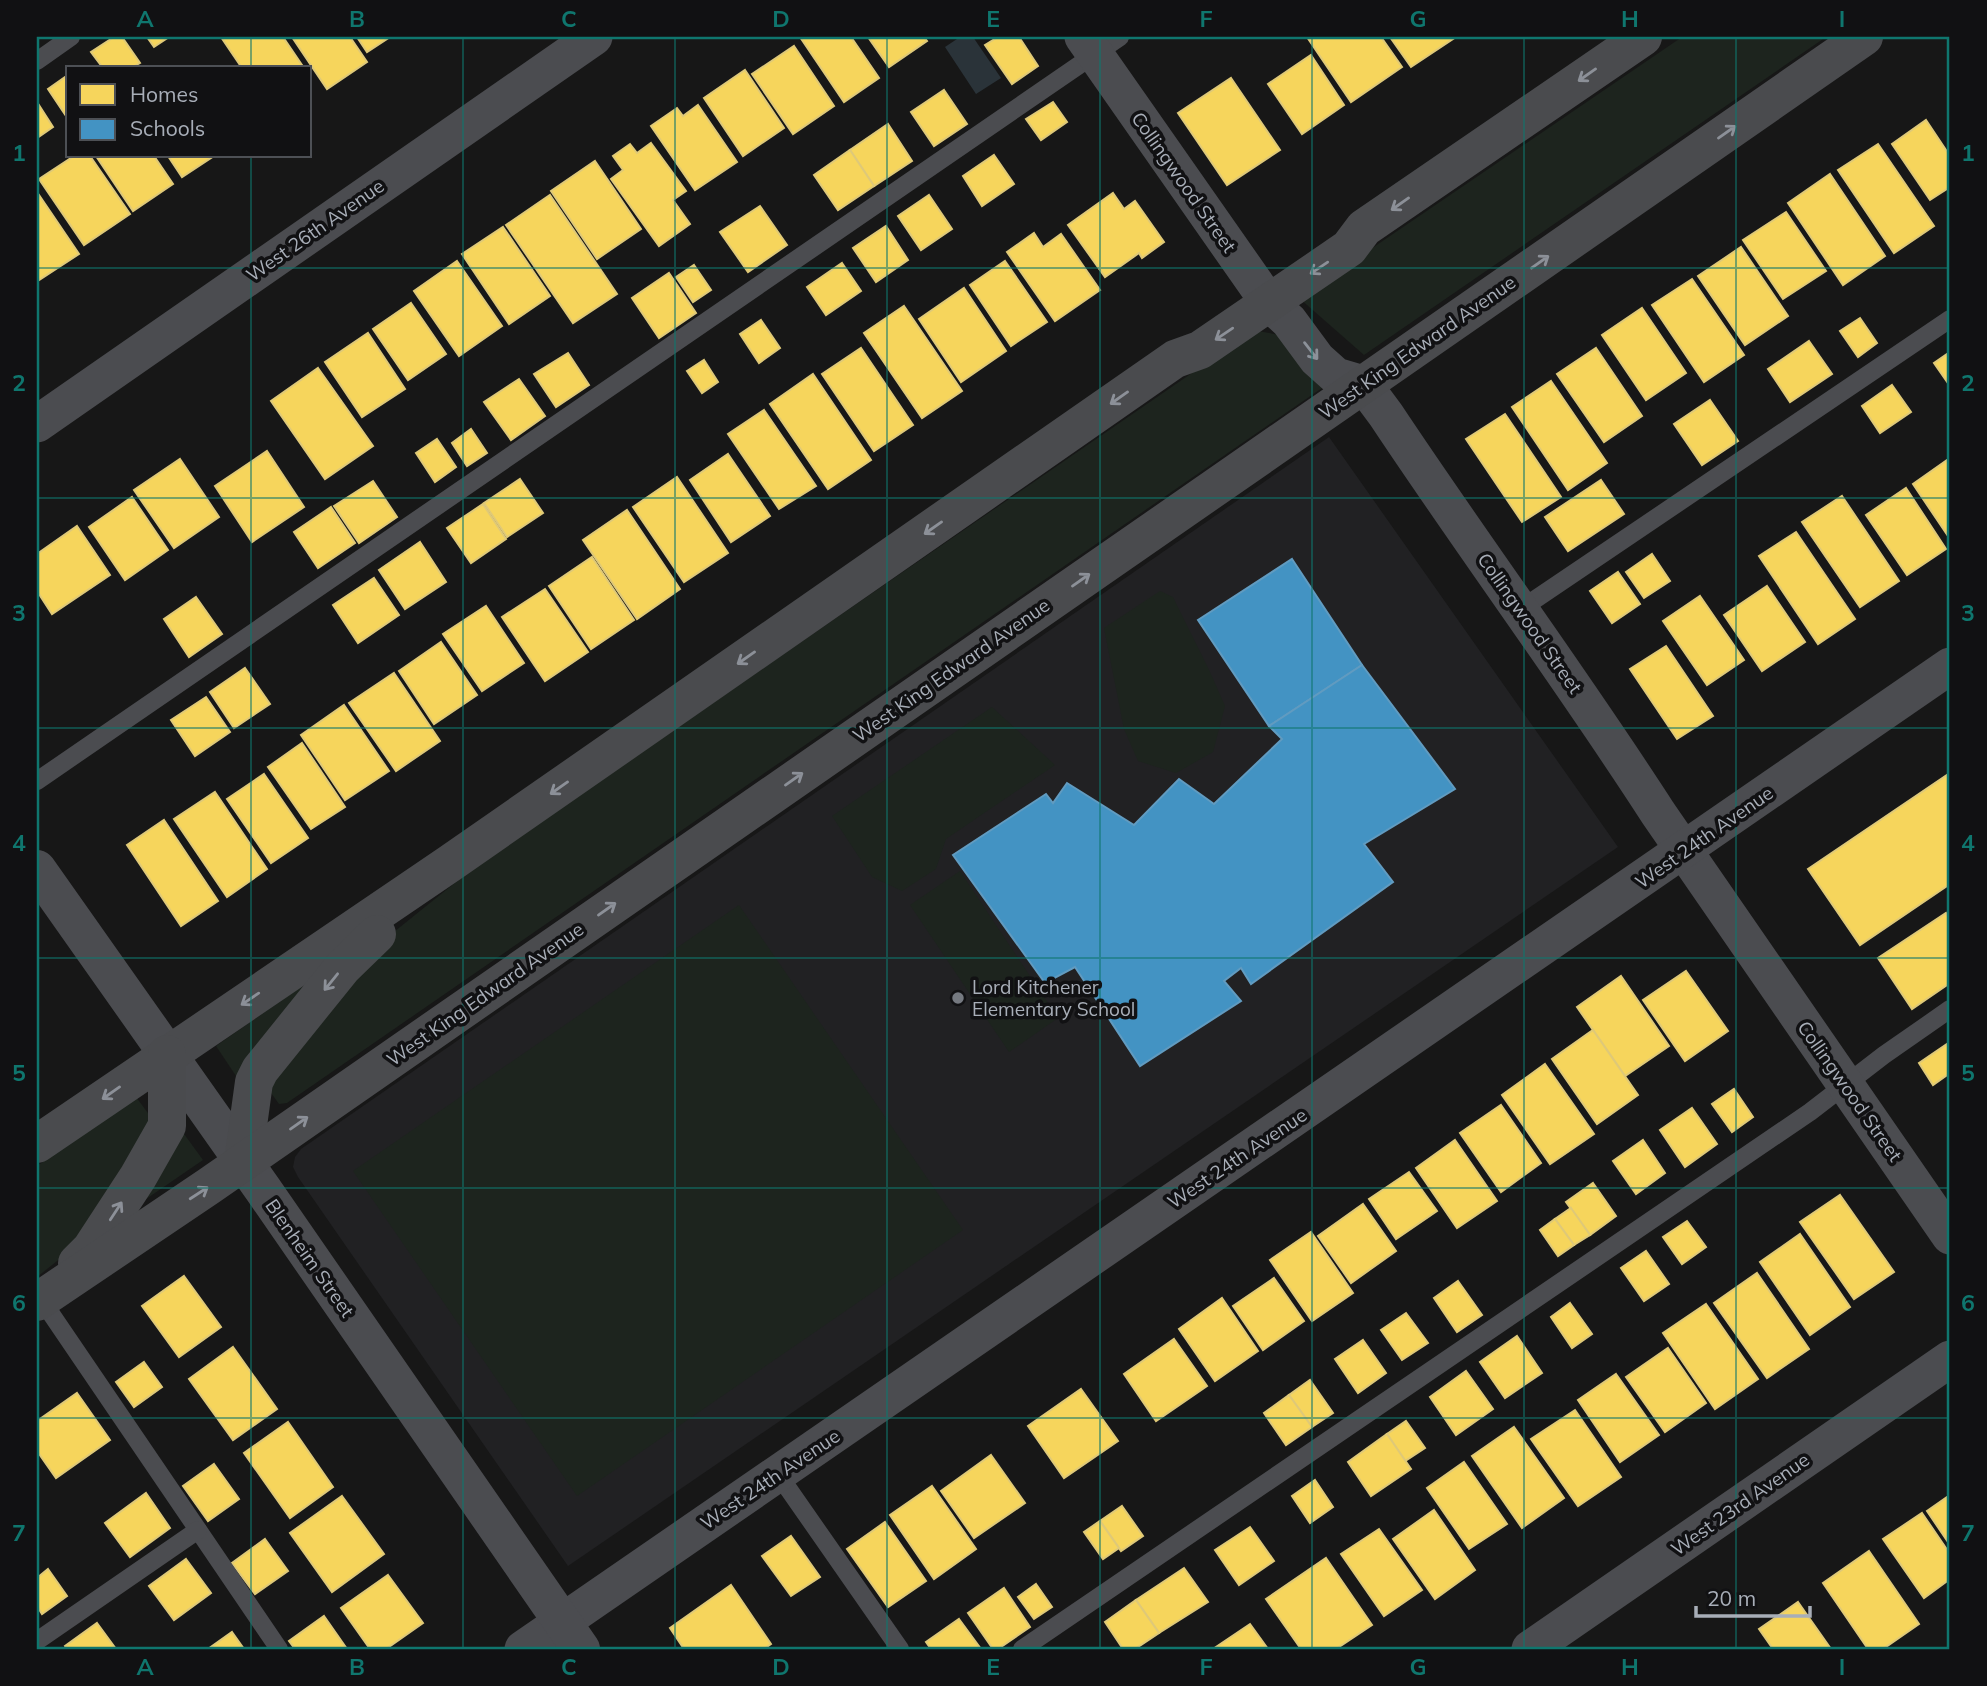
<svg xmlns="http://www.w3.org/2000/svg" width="1987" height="1686" font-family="Mulish,sans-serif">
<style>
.built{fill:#212123}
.green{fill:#1d241e}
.water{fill:#2a3339}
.homes{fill:#f6d55c;stroke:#dfc978;stroke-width:2}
.schools{fill:#4393c3;stroke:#619bc0;stroke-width:2}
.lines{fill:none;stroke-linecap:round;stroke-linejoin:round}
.service{stroke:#4b4c50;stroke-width:18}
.minor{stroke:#4b4c50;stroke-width:37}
.tertiary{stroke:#4b4c50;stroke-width:38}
.secondary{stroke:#4a4b4e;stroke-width:38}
.oneway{stroke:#8c9098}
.oneway2{stroke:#8c9199}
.grid{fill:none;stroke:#0f766e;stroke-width:2;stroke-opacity:0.55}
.poi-dot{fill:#757980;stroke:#111113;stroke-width:2.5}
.labels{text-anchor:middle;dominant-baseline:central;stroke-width:7;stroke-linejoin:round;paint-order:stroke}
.street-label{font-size:19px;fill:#a8aeb8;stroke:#111113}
.poi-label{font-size:19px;fill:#a8aeb8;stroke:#111113;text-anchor:start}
.neatline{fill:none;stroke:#0f766e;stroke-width:2.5}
.grid-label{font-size:23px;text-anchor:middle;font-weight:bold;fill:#0f766e}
</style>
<rect width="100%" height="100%" fill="#171717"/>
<polygon class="built" points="1329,437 1618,847 568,1566 298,1177 293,1167 295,1157 301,1149"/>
<g class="green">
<polygon points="1682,37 1826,37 1364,355 1299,298"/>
<polygon points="1258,331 1280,335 1324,385 1322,388 287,1103 279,1104 266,1086 364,956 476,866 1234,344"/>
<polygon points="1160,591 1173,597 1210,672 1225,706 1213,752 1176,773 1138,761 1124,729 1104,628"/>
<polygon points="992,707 1055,765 946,839 936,869 902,891 872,877 832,816"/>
<polygon points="960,871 1058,1018 1009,1052 910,905"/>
<polygon points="739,905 963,1230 577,1496 353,1171"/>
<polygon points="306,983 238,1079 216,1046"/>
<polygon points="136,1097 156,1124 77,1245 37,1277 37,1166"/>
<polygon points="179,1127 203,1160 133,1208"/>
</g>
<polygon class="water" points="960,37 973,37 1001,78 976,94 945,47"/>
<g class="homes">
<polygon points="114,37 122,37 140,63 131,68 103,68 91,52"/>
<polygon points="147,37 169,37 154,47"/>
<polygon points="221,37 283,37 304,68 242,68"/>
<polygon points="292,37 350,37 367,62 327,89"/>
<polygon points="357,37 390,37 367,52"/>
<polygon points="800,37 851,37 879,78 844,102"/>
<polygon points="868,37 924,37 927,41 889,67"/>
<polygon points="998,37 1019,37 1038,66 1012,84 985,45"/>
<polygon points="1307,37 1381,37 1402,67 1351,102"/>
<polygon points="1390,37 1456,37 1411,67"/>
<polygon points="794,46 834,106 793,134 752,74"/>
<polygon points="1311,55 1344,105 1302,134 1268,84"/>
<polygon points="745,70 784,128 743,156 704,98"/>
<polygon points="68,75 68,114 66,116 48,89"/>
<polygon points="1231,78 1280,150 1227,185 1178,113"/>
<polygon points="944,90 967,124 934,146 911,112"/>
<polygon points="37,102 53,127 37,138"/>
<polygon points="1053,102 1067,122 1041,140 1026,119"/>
<polygon points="698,105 737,162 695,190 651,126 677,108 683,116"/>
<polygon points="1926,120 1950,156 1950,187 1930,200 1892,144"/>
<polygon points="888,124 912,161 874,186 850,150"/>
<polygon points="651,143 686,191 673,200 690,224 659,246 611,179 623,170 613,156 630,144 637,153"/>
<polygon points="1878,144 1934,226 1894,253 1838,170"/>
<polygon points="850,150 874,186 838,210 814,175"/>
<polygon points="994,155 1014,184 982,206 963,176"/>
<polygon points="74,156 90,156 130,214 84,245 39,179"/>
<polygon points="96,156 154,156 173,184 133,211"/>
<polygon points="168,156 214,156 182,177"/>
<polygon points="595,161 641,229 597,259 551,191"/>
<polygon points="1830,174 1885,256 1843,285 1788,203"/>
<polygon points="37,192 79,254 39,280 37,277"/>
<polygon points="1113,193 1124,209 1135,201 1164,242 1142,258 1139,253 1105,277 1068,225"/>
<polygon points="550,195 617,294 573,323 506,225"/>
<polygon points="929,195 952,229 921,250 898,216"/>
<polygon points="760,206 787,245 748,272 720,232"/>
<polygon points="1786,212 1826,271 1783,299 1743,240"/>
<polygon points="886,226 908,260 876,282 853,248"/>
<polygon points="503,227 550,296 509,324 462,254"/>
<polygon points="1034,233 1043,247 1061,234 1100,290 1055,321 1007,252"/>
<polygon points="1741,247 1788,316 1745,345 1698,276"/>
<polygon points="457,261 502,326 459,356 414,291"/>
<polygon points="1005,261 1047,322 1011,346 970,285"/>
<polygon points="842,263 861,291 826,315 807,287"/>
<polygon points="694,265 711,290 693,302 676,277"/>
<polygon points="669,273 696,313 659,338 632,298"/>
<polygon points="1692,279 1744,355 1704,382 1652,305"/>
<polygon points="964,288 1006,351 961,382 919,319"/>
<polygon points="411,303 446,354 408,380 373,329"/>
<polygon points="904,306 962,391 922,418 864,333"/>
<polygon points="1642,308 1686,373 1646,400 1602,335"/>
<polygon points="1860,318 1877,343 1858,357 1840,331"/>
<polygon points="761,320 780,348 759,363 740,334"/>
<polygon points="368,333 405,389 362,417 325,362"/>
<polygon points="1809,341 1832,374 1790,402 1768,369"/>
<polygon points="861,348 913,425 874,451 822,374"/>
<polygon points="1596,348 1642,416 1604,442 1557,374"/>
<polygon points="1950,352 1950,386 1934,363"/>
<polygon points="568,353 589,385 556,407 534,374"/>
<polygon points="704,360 718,382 702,393 687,371"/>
<polygon points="318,368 373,446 325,479 271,401"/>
<polygon points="813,374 871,460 828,489 770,404"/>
<polygon points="519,379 545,416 511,440 484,402"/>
<polygon points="1551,381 1607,463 1568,490 1512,407"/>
<polygon points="1892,385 1911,412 1880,433 1862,406"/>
<polygon points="1710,400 1738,441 1702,465 1674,424"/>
<polygon points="764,410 816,486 779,509 728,434"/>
<polygon points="1505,414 1561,497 1522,522 1466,439"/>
<polygon points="471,429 487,453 467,466 452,443"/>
<polygon points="437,439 456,467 435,482 416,453"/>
<polygon points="267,451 304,507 252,542 215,486"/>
<polygon points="728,454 770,516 731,542 690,480"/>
<polygon points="1950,458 1950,539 1913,484"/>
<polygon points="180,459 219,517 174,548 134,490"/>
<polygon points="677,477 728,553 684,582 633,507"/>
<polygon points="520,479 543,513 507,537 484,503"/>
<polygon points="1601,480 1624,514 1568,551 1545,517"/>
<polygon points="373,481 397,517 359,543 334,506"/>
<polygon points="1906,488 1946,549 1907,575 1866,515"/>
<polygon points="1842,496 1899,581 1860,607 1802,522"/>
<polygon points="132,497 168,550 125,580 89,527"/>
<polygon points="483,504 506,539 471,563 447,528"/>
<polygon points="331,507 355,543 318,568 294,532"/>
<polygon points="627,510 680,589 637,619 583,540"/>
<polygon points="77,526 110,575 52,614 37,591 37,554"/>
<polygon points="1796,532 1855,619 1818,644 1759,556"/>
<polygon points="420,542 446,582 405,609 379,570"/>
<polygon points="1652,554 1670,581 1644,598 1626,572"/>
<polygon points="592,557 634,620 591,649 549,586"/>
<polygon points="1618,572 1640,604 1612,623 1590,591"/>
<polygon points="374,578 399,615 358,643 333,605"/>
<polygon points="1767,586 1805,642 1762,671 1724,615"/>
<polygon points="545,589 588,652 545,681 502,617"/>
<polygon points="1700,596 1744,660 1707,685 1663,621"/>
<polygon points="196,597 222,634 189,657 164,619"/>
<polygon points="486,606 524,663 482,691 443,634"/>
<polygon points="441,642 477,695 434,724 399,671"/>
<polygon points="1666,646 1713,716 1677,739 1630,669"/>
<polygon points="245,668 270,704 234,728 210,692"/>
<polygon points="394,673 440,741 396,771 349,703"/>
<polygon points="206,697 230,732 195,756 171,720"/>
<polygon points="344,705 389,771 345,800 301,735"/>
<polygon points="302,743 345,807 311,829 268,767"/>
<polygon points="1950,773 1950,884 1860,945 1808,869"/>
<polygon points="264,774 308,838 271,863 227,799"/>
<polygon points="215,792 267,869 227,897 174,819"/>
<polygon points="164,820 218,901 181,926 127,845"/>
<polygon points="1946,913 1950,920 1950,983 1912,1009 1878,958"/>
<polygon points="1686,971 1728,1031 1685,1061 1643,1000"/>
<polygon points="1621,976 1669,1046 1625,1076 1577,1007"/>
<polygon points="1593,1030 1638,1095 1597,1124 1552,1059"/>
<polygon points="1950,1042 1950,1073 1933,1085 1919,1063"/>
<polygon points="1545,1064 1594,1134 1550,1164 1502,1095"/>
<polygon points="1734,1089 1753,1117 1732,1132 1712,1104"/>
<polygon points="1501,1105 1541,1163 1501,1192 1460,1133"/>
<polygon points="1692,1108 1717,1144 1685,1167 1660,1130"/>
<polygon points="1455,1140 1497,1201 1457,1228 1416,1168"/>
<polygon points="1643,1140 1665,1173 1636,1194 1613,1161"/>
<polygon points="1409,1172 1437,1211 1396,1239 1369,1199"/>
<polygon points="1593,1183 1616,1216 1590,1235 1566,1202"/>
<polygon points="1840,1195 1894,1272 1854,1299 1800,1222"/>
<polygon points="1363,1204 1396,1251 1351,1283 1318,1236"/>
<polygon points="1571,1208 1590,1235 1574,1245 1555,1219"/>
<polygon points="1555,1219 1574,1245 1558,1256 1540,1230"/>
<polygon points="1687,1221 1706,1247 1682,1264 1663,1237"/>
<polygon points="1311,1232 1353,1293 1312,1321 1270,1260"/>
<polygon points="1800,1234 1850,1307 1810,1335 1760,1262"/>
<polygon points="1646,1251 1669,1284 1644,1301 1621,1268"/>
<polygon points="1757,1273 1809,1349 1767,1378 1714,1303"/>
<polygon points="184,1276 221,1327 179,1357 142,1306"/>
<polygon points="1274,1278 1304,1321 1263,1350 1233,1306"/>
<polygon points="1458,1281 1482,1315 1457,1332 1434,1298"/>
<polygon points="1222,1298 1258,1351 1215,1381 1179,1329"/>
<polygon points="1570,1303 1592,1334 1572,1348 1551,1317"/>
<polygon points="1706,1304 1758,1379 1715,1409 1663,1333"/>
<polygon points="1406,1313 1428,1343 1402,1360 1381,1330"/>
<polygon points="1517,1336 1542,1373 1505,1398 1480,1362"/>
<polygon points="1174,1339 1207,1386 1156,1421 1124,1374"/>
<polygon points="1363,1340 1386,1373 1358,1393 1335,1359"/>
<polygon points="233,1347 277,1409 233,1440 189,1379"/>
<polygon points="1668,1348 1706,1403 1665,1432 1626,1377"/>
<polygon points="144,1362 162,1387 134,1407 116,1382"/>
<polygon points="1466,1371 1493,1409 1456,1435 1430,1397"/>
<polygon points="1616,1374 1659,1435 1620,1462 1578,1400"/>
<polygon points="1310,1380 1333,1413 1312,1427 1289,1395"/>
<polygon points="1081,1389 1118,1441 1064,1478 1028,1426"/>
<polygon points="77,1393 110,1440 56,1478 37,1451 37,1421"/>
<polygon points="1289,1395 1312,1427 1286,1445 1264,1413"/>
<polygon points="1575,1410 1621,1477 1578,1506 1531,1439"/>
<polygon points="1406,1421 1425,1448 1405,1461 1387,1434"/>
<polygon points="288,1422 333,1487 290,1518 244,1453"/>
<polygon points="1514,1427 1564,1498 1522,1528 1472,1456"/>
<polygon points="1387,1434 1411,1469 1371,1496 1348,1462"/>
<polygon points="991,1455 1025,1503 974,1538 941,1491"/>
<polygon points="1464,1462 1507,1524 1469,1549 1427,1488"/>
<polygon points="214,1464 239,1499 208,1521 183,1486"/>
<polygon points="1315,1480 1333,1507 1310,1523 1292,1496"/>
<polygon points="932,1486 976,1549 934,1579 890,1515"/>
<polygon points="146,1493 170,1528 130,1557 105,1523"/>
<polygon points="1950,1495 1950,1545 1927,1511"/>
<polygon points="342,1496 384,1554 332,1592 290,1533"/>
<polygon points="1122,1506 1143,1536 1121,1551 1100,1521"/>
<polygon points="1434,1510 1475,1570 1435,1599 1393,1539"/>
<polygon points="1922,1513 1950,1554 1950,1579 1924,1598 1883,1539"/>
<polygon points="1100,1521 1119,1548 1103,1559 1084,1532"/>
<polygon points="885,1522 926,1581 888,1607 847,1549"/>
<polygon points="1250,1527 1274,1561 1239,1585 1215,1550"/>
<polygon points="1379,1529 1422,1590 1384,1616 1341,1554"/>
<polygon points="791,1536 820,1577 791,1596 762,1556"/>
<polygon points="265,1539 288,1571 255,1594 232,1563"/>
<polygon points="1869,1551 1919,1624 1883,1649 1868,1649 1823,1583"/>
<polygon points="1326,1558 1372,1625 1336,1649 1301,1649 1266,1599"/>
<polygon points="186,1559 211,1593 174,1620 149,1586"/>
<polygon points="1184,1568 1208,1602 1159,1633 1136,1600"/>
<polygon points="48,1569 67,1596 42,1614 37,1606 37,1578"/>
<polygon points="388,1575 423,1623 386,1649 370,1649 341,1608"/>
<polygon points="1036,1584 1052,1607 1034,1619 1018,1597"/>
<polygon points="731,1585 771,1644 764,1649 684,1649 670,1628"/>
<polygon points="1004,1588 1030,1627 998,1649 993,1649 968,1613"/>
<polygon points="1136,1600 1159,1633 1135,1649 1123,1649 1105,1622"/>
<polygon points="1798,1602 1831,1649 1773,1649 1759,1629"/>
<polygon points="324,1616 347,1649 295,1649 289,1641"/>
<polygon points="959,1619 981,1649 931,1649 926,1642"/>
<polygon points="97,1623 116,1649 67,1649 65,1646"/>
<polygon points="1250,1624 1268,1649 1213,1649"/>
<polygon points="232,1632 244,1649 208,1649"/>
</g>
<g class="schools">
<polygon points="1292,559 1362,665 1269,726 1198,620"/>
<polygon points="1362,665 1455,789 1364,844 1393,882 1251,984 1241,968 1224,981 1241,1001 1140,1066 1075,967 1045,983 953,855 1046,794 1053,803 1067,783 1134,825 1179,779 1214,804 1282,739 1269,726"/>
</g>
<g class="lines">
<g class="service">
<polyline points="37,61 71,37"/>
<polyline points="1521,609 1950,319"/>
<polyline points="37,781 1120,37"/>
<polyline points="41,1299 279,1649"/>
<polyline points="778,1474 900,1649"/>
<polyline points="37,1641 198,1530"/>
<polyline points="1022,1649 1810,1112 1884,1055 1950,1009"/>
</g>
<g class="minor">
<path d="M1083,37L1269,303L1289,321L1317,359L1336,376L1363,384L1386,415C1475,549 1571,678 1658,813L1950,1236"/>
<polyline points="37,424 594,37"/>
<polyline points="523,1649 1950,666"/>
<polyline points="1530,1649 1950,1359"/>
</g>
<polyline class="tertiary" points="37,869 262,1188 581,1649"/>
<g class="secondary">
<polyline points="37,1144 449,864 1175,359 1200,350 1349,248 1364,228 1643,37"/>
<polyline points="243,1162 254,1082 260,1070 343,967 377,934"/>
<polyline points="77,1263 91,1249 138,1177 167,1126 167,1054"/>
<polyline points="37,1302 209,1186 1864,37"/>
</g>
</g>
<defs><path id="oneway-shaft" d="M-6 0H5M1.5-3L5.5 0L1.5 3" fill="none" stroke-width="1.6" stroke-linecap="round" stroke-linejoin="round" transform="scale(1.75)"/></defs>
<g class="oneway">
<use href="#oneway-shaft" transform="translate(1587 75) rotate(145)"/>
<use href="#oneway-shaft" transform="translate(1727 132) rotate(-35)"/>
<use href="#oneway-shaft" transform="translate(1400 204) rotate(145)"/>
<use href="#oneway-shaft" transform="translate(1540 262) rotate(-35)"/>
<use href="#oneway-shaft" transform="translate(1319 268) rotate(146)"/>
<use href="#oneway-shaft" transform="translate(1224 334) rotate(146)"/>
<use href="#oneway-shaft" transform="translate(1119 398) rotate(145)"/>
<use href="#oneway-shaft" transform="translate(933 528) rotate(145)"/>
<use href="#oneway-shaft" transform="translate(1081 580) rotate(-35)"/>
<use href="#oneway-shaft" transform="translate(746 658) rotate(145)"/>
<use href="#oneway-shaft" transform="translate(794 779) rotate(-35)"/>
<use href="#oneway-shaft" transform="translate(559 788) rotate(145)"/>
<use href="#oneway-shaft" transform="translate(607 909) rotate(-35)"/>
<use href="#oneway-shaft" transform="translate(331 982) rotate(129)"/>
<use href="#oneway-shaft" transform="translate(250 999) rotate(146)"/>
<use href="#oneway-shaft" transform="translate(111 1093) rotate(145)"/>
<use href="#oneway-shaft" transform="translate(299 1123) rotate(-35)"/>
<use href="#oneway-shaft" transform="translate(199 1193) rotate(-33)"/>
<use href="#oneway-shaft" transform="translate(116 1211) rotate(-57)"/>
</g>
<use class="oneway2" href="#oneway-shaft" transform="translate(1311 351) rotate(52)"/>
<path class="grid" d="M251,37V68M463,37V1649M675,37V1649M887,37V1649M1100,37V1649M1312,37V1649M1524,37V1649M1736,37V1649M251,156V1649M37,268H1950M37,498H1950M37,728H1950M37,958H1950M37,1188H1950M37,1418H1950"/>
<circle class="poi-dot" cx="958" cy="998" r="7"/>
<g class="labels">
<g class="street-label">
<text transform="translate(1184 182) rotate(55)">Collingwood Street</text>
<text transform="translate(315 230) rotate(-35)">West 26th Avenue</text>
<text transform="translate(1417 347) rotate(-35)">West King Edward Avenue</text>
<text transform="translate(1530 623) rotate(55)">Collingwood Street</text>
<text transform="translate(951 670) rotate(-35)">West King Edward Avenue</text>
<text transform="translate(1704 837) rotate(-35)">West 24th Avenue</text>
<text transform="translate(485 994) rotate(-35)">West King Edward Avenue</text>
<text transform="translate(1850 1091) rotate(55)">Collingwood Street</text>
<text transform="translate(1237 1158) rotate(-34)">West 24th Avenue</text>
<text transform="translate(310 1258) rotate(55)">Blenheim Street</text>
<text transform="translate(770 1479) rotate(-34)">West 24th Avenue</text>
<text transform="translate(1740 1504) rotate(-35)">West 23rd Avenue</text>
</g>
<g class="poi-label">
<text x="972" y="987">Lord Kitchener<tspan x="972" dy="22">Elementary School</tspan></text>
</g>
</g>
<rect width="1987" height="1686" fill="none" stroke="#111113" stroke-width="77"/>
<rect x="66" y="66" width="245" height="91" fill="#111113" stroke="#4d5055" stroke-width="2"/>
<rect x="80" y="84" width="35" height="21" fill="#f6d55c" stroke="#4d5055" stroke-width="2"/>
<text x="130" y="102" font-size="21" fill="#a8aeb8">Homes</text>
<rect x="80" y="119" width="35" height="21" fill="#4393c3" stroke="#4d5055" stroke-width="2"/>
<text x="130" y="136" font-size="21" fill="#a8aeb8">Schools</text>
<path d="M1696 1606v10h114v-10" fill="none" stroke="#a8aeb8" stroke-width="3.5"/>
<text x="1707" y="1606" font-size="21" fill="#a8aeb8" stroke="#111113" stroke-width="5" paint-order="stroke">20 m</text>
<rect x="38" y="38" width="1910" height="1610" class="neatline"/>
<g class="grid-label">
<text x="145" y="27">A</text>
<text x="357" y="27">B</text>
<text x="569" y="27">C</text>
<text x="781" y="27">D</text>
<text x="993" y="27">E</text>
<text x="1206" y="27">F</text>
<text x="1418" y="27">G</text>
<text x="1630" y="27">H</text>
<text x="1842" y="27">I</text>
<text x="19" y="161">1</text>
<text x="1968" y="161">1</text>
<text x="19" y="391">2</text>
<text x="1968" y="391">2</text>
<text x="19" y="621">3</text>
<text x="1968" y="621">3</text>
<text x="19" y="851">4</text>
<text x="1968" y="851">4</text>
<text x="19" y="1081">5</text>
<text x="1968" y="1081">5</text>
<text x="19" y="1311">6</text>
<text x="1968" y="1311">6</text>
<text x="19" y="1541">7</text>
<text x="1968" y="1541">7</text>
<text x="145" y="1675">A</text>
<text x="357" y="1675">B</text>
<text x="569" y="1675">C</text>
<text x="781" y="1675">D</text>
<text x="993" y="1675">E</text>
<text x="1206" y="1675">F</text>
<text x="1418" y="1675">G</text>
<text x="1630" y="1675">H</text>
<text x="1842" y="1675">I</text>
</g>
</svg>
